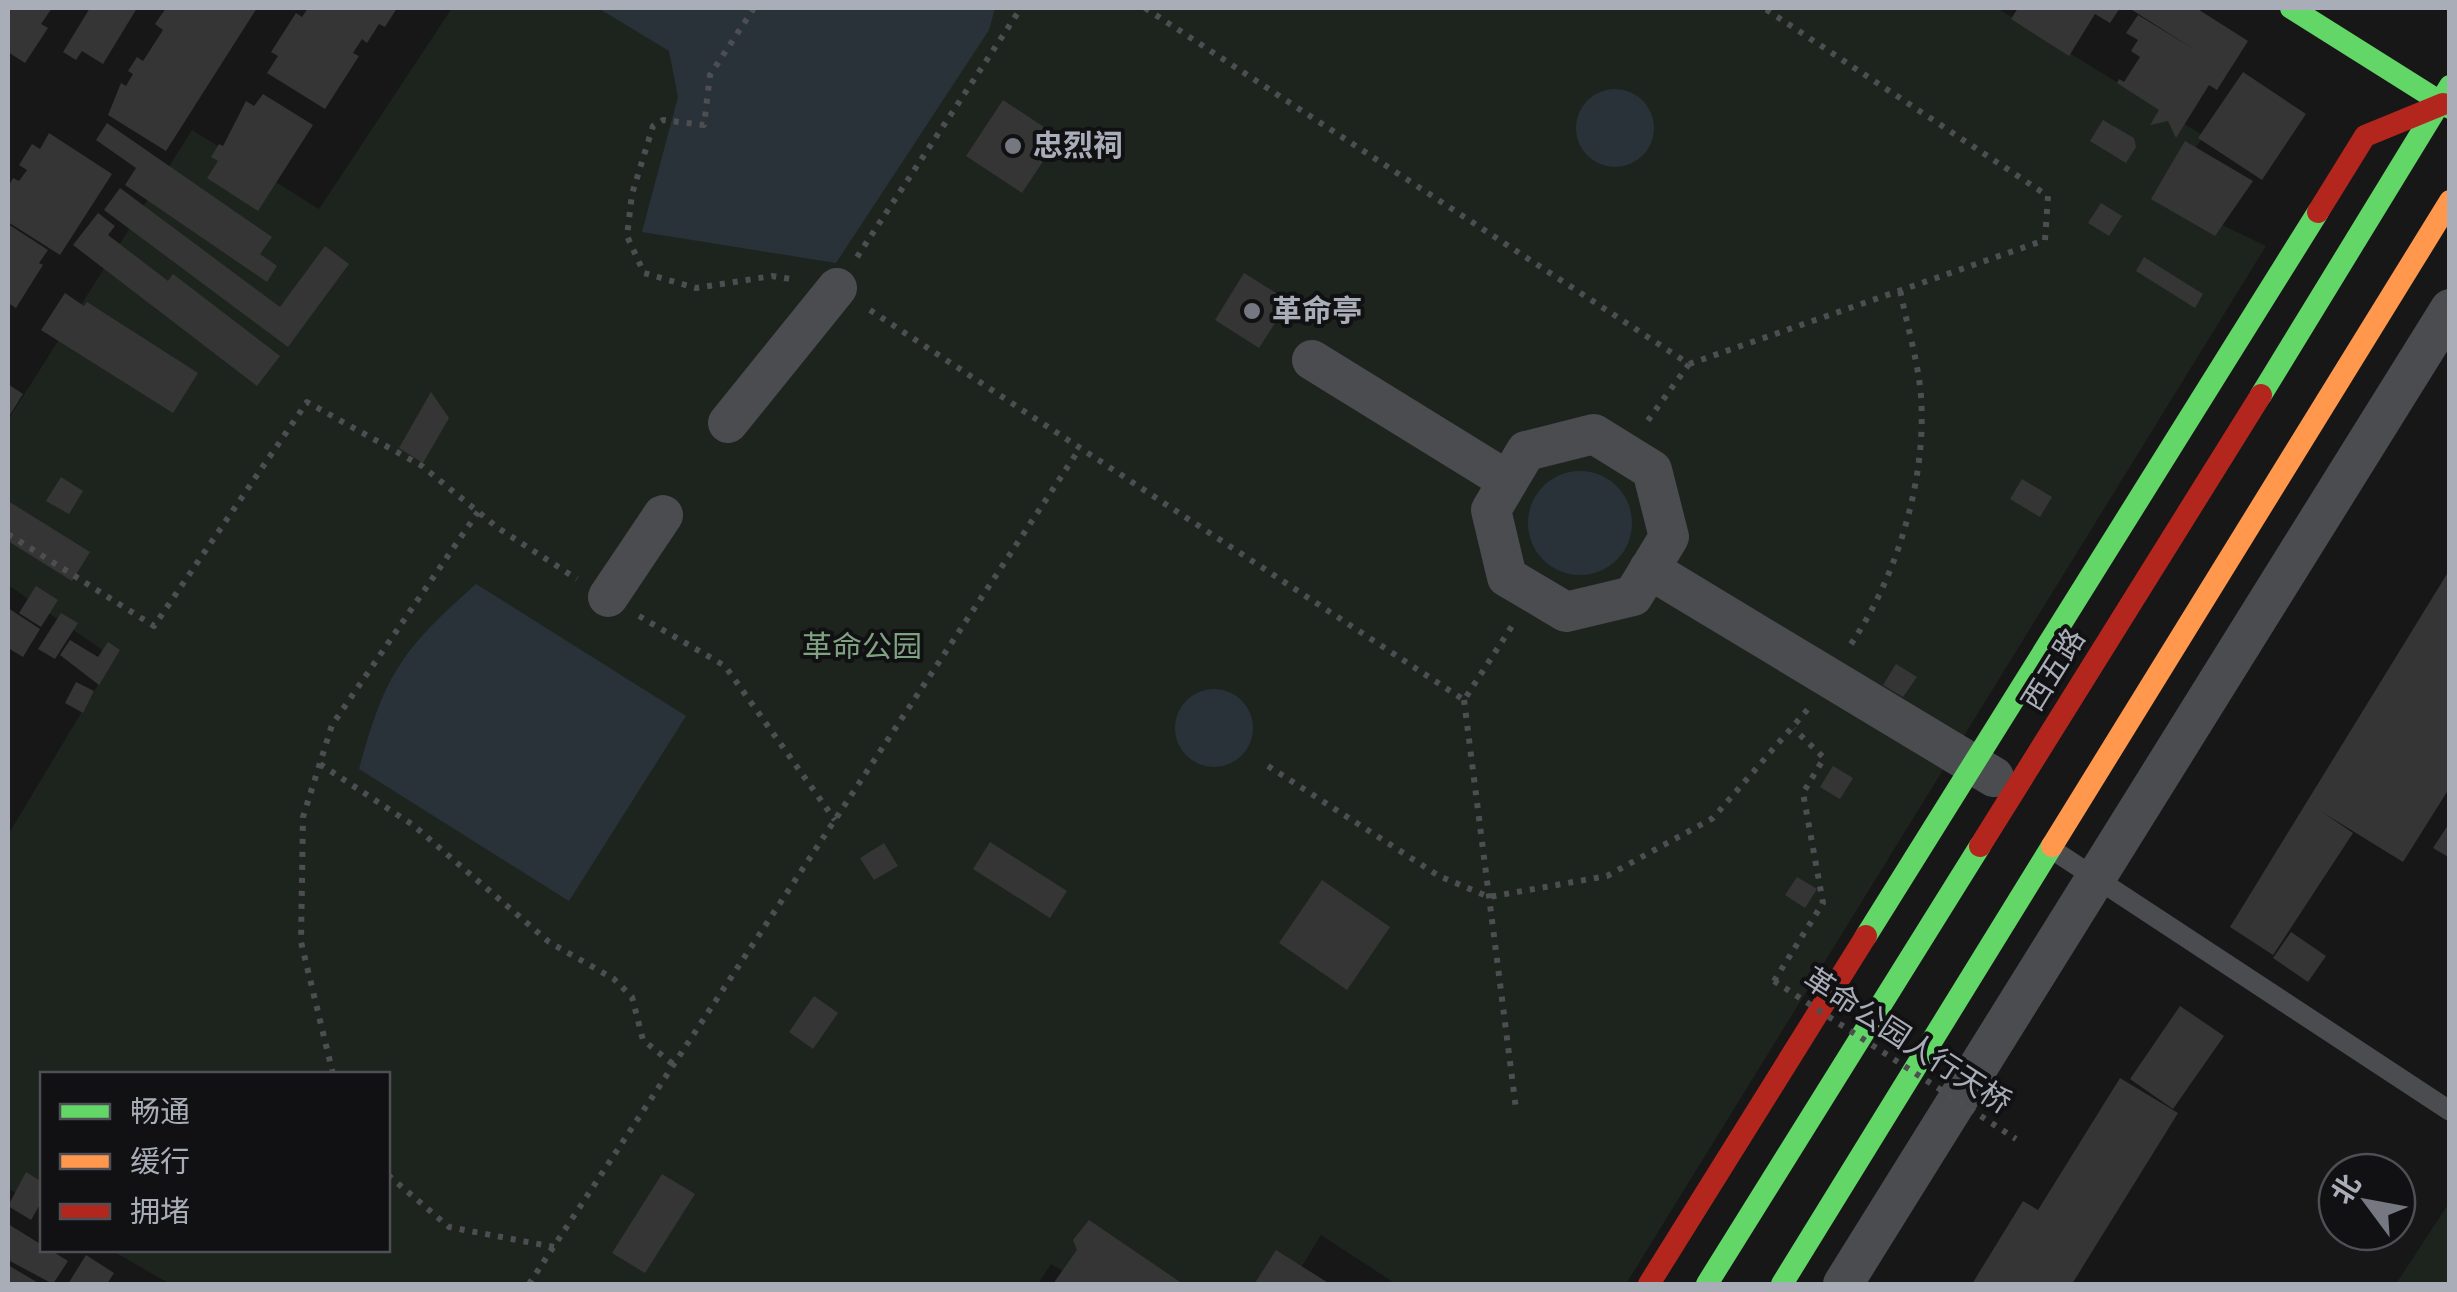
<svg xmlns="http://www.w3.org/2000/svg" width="2457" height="1292" font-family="Signika,'Noto Sans SC',sans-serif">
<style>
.green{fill:#1d241e}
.water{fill:#2a3239}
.building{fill:#353536}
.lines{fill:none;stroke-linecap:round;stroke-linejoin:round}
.path{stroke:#4d4e52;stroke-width:6;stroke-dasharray:5 8;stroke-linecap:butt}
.lane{stroke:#4b4c50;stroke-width:20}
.street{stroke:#4b4c50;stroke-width:40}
.fast{stroke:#63d668;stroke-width:22}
.slow{stroke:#ff974d;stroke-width:22}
.jam{stroke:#b3261e;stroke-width:22}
.path-bridge{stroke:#4d4e52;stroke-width:6;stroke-dasharray:5 8;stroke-linecap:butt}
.poi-dot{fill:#757880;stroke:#111113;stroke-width:4}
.labels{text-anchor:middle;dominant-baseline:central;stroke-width:8;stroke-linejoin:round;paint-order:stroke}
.poi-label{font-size:30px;font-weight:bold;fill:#a8adb8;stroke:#111113;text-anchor:start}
.park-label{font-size:30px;fill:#7fa381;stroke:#111113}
.street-label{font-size:30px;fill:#a8adb8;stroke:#111113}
</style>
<rect width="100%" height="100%" fill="#171717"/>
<g class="green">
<polygon points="452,8 1997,8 2204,136 2162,196 2266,246 1626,1284 1396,1284 1321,1235 1291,1284 1084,1284 1051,1264 1038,1284 170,1284 111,1250 388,1250 388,1074 42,1074 42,1209 8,1188 8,835 114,658 8,585 8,420 192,130 319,209"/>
<polygon points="2449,1203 2449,1284 2396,1284"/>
</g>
<g class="water">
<polygon points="598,8 995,8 989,30 836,263 642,232 678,97 669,51"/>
<circle cx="1615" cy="128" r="39"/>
<circle cx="1580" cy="523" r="52"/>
<path d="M476,584L686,716L569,901L359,769C385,673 402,650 476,584Z"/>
<circle cx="1214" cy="728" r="39"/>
</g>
<g class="building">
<polygon points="8,8 52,8 41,24 48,28 25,63 8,52"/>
<polygon points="90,8 137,8 103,64 82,51 76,60 63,52"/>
<polygon points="166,8 257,8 166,151 108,115 121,83 126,86 133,74 128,71 137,57 143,61 163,30 155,24"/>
<polygon points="308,8 397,8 385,27 379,24 367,43 362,39 353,53 359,56 325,109 267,73 278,56 271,52 296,13 302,17"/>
<polygon points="2018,8 2120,8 2110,23 2095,14 2069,56 2011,19"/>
<polygon points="2129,8 2196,8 2248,41 2217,90 2209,85 2176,138 2168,121 2150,125 2159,110 2117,83 2119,79 2124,82 2140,57 2131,51 2138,40 2126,33 2138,15 2195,50"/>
<polygon points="2243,72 2306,114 2262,180 2198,138"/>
<polygon points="263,94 313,125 258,211 207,178 218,161 211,157 219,144 223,146 246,101 254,106"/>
<polygon points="1003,100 1059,137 1022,193 966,156"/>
<polygon points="2103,120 2134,138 2136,147 2126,163 2090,141"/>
<polygon points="107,123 272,237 260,254 277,266 267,282 125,185 136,168 96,140"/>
<polygon points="49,133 112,174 60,255 8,222 8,187 13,178 19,181 27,170 19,165 32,144 40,149"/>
<polygon points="2185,141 2253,181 2215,236 2151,199"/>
<polygon points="120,188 280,307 325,246 349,264 288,347 104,210"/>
<polygon points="2101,203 2122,216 2109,236 2088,223"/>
<polygon points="98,213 115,226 108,235 168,281 173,274 280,356 257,386 73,245"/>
<polygon points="8,224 48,250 39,263 43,265 16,308 8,303"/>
<polygon points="2144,257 2203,294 2195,308 2136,271"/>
<polygon points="1244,273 1289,301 1259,348 1215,320"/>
<polygon points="65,293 84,306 87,302 198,373 173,413 41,330"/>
<polygon points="8,384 23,394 8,418"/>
<polygon points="431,392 449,418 423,463 399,448"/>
<polygon points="61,477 83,491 69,514 46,501"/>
<polygon points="2022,479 2052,497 2040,517 2010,499"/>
<polygon points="8,501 90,552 72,581 8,541"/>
<polygon points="2450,569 2450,787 2403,862 2322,812 2353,833 2273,955 2230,927"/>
<polygon points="36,586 58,600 41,627 19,613"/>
<polygon points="8,608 40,629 23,657 8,648"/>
<polygon points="61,613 78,623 55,659 38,649"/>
<polygon points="70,640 98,657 108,642 120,650 99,685 60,655"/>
<polygon points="1896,664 1917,677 1903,697 1883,685"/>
<polygon points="76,682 94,691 83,713 65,703"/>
<polygon points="1833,766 1853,778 1840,799 1820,787"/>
<polygon points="2450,822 2450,858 2433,848"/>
<polygon points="990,842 1067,891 1050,918 973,869"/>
<polygon points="884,843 898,866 874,880 860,858"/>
<polygon points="1797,877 1817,889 1805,908 1785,895"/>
<polygon points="1322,880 1390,927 1347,990 1279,943"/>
<polygon points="2291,932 2326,956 2308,982 2273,958"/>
<polygon points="814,996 838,1013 813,1049 789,1032"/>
<polygon points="2180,1006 2224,1036 2173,1109 2130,1079"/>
<polygon points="2120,1078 2178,1113 2072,1284 1972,1284 2023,1201 2038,1210"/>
<polygon points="26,1172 42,1182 42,1201 31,1220 8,1206"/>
<polygon points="662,1174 695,1194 645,1273 612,1253"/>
<polygon points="1089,1220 1183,1284 1053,1284 1077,1250 1073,1240"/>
<polygon points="8,1224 68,1261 53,1284 8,1260"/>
<polygon points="1276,1250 1330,1284 1255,1283"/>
<polygon points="86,1255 114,1273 107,1284 68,1284"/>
<polygon points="8,1265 40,1284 8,1284"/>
</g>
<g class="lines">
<g class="path">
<polyline points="754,8 710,75 704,125 663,120 653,126 632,194 627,236 644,273 696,288 772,276 797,280"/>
<polyline points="1145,8 1689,364 1646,423"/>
<polyline points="857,257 1021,8"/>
<polyline points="870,310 1464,700 1514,623"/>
<polyline points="1689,364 2045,240 2048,196 1764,8"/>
<polyline points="8,534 154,626 307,402 422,466 498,528 577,579"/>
<polyline points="639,616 725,666 835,820"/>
<path d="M1851,644C1897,577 1927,478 1921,396C1918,361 1907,325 1900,290"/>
<polyline points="1464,700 1516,1109"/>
<polyline points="320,764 413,825 549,942 614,979 632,997 643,1040 674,1065"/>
<polyline points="1268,766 1439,876 1489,897 1607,876 1713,818 1808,709"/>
<polyline points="1774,981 1823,903 1803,793 1824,758 1794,729"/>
<polyline points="333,1074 301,942 303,817 332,725 478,512"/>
<polyline points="388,1175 449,1227 554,1247"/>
<polyline points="529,1284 1080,448"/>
</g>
<polyline class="lane" points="2053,850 2450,1111"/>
<g class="street">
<polyline points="1312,360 1508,481"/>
<polyline points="728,423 837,288"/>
<polygon points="1594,434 1652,470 1669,537 1633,596 1566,612 1507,577 1491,510 1526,451"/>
<polyline points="1649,569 1994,777"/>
<polyline points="608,597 663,515"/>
<polyline points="1843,1284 2450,309"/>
</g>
<g class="fast">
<polyline points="2291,8 2450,108"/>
<polyline points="2261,395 2450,86"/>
<polyline points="1866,936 2318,212"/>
<polyline points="1707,1284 1980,846"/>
<polyline points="1782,1284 2052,846"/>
</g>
<polyline class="slow" points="2052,846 2450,201"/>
<g class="jam">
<polyline points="2318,212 2365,136 2443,104"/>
<polyline points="1980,846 2261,395"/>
<polyline points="1649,1284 1866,936"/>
</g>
<polyline class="path-bridge" points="1774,981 2016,1139"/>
</g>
<g class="poi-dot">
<circle cx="1013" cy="146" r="10"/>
<circle cx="1252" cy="311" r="10"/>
</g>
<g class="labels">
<g class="poi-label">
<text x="1033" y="146">忠烈祠</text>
<text x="1272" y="311">革命亭</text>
</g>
<g class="park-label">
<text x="862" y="647">革命公园</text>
</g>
<g class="street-label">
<text transform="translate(2054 670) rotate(-58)">西五路</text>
<text transform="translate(1907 1041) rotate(33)">革命公园人行天桥</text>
</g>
</g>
<rect width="2457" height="1292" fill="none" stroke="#a8adb8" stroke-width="20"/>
<rect x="40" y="1072" width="350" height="180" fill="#111113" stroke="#4d4f55" stroke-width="2.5"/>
<rect x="60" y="1104" width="50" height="15" fill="#63d668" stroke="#4d4f55" stroke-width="2.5"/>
<text x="130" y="1122" font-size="30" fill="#a8adb8">畅通</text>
<rect x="60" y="1154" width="50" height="15" fill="#ff974d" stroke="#4d4f55" stroke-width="2.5"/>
<text x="130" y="1172" font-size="30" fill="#a8adb8">缓行</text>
<rect x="60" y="1204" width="50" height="15" fill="#b3261e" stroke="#4d4f55" stroke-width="2.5"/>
<text x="130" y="1222" font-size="30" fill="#a8adb8">拥堵</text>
<g transform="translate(2367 1202) rotate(302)"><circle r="48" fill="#111113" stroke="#4d4f55" stroke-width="2.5"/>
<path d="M0-8L18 38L0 25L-18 38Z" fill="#757880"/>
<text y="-15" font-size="28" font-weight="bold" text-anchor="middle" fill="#a8adb8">北</text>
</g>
</svg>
